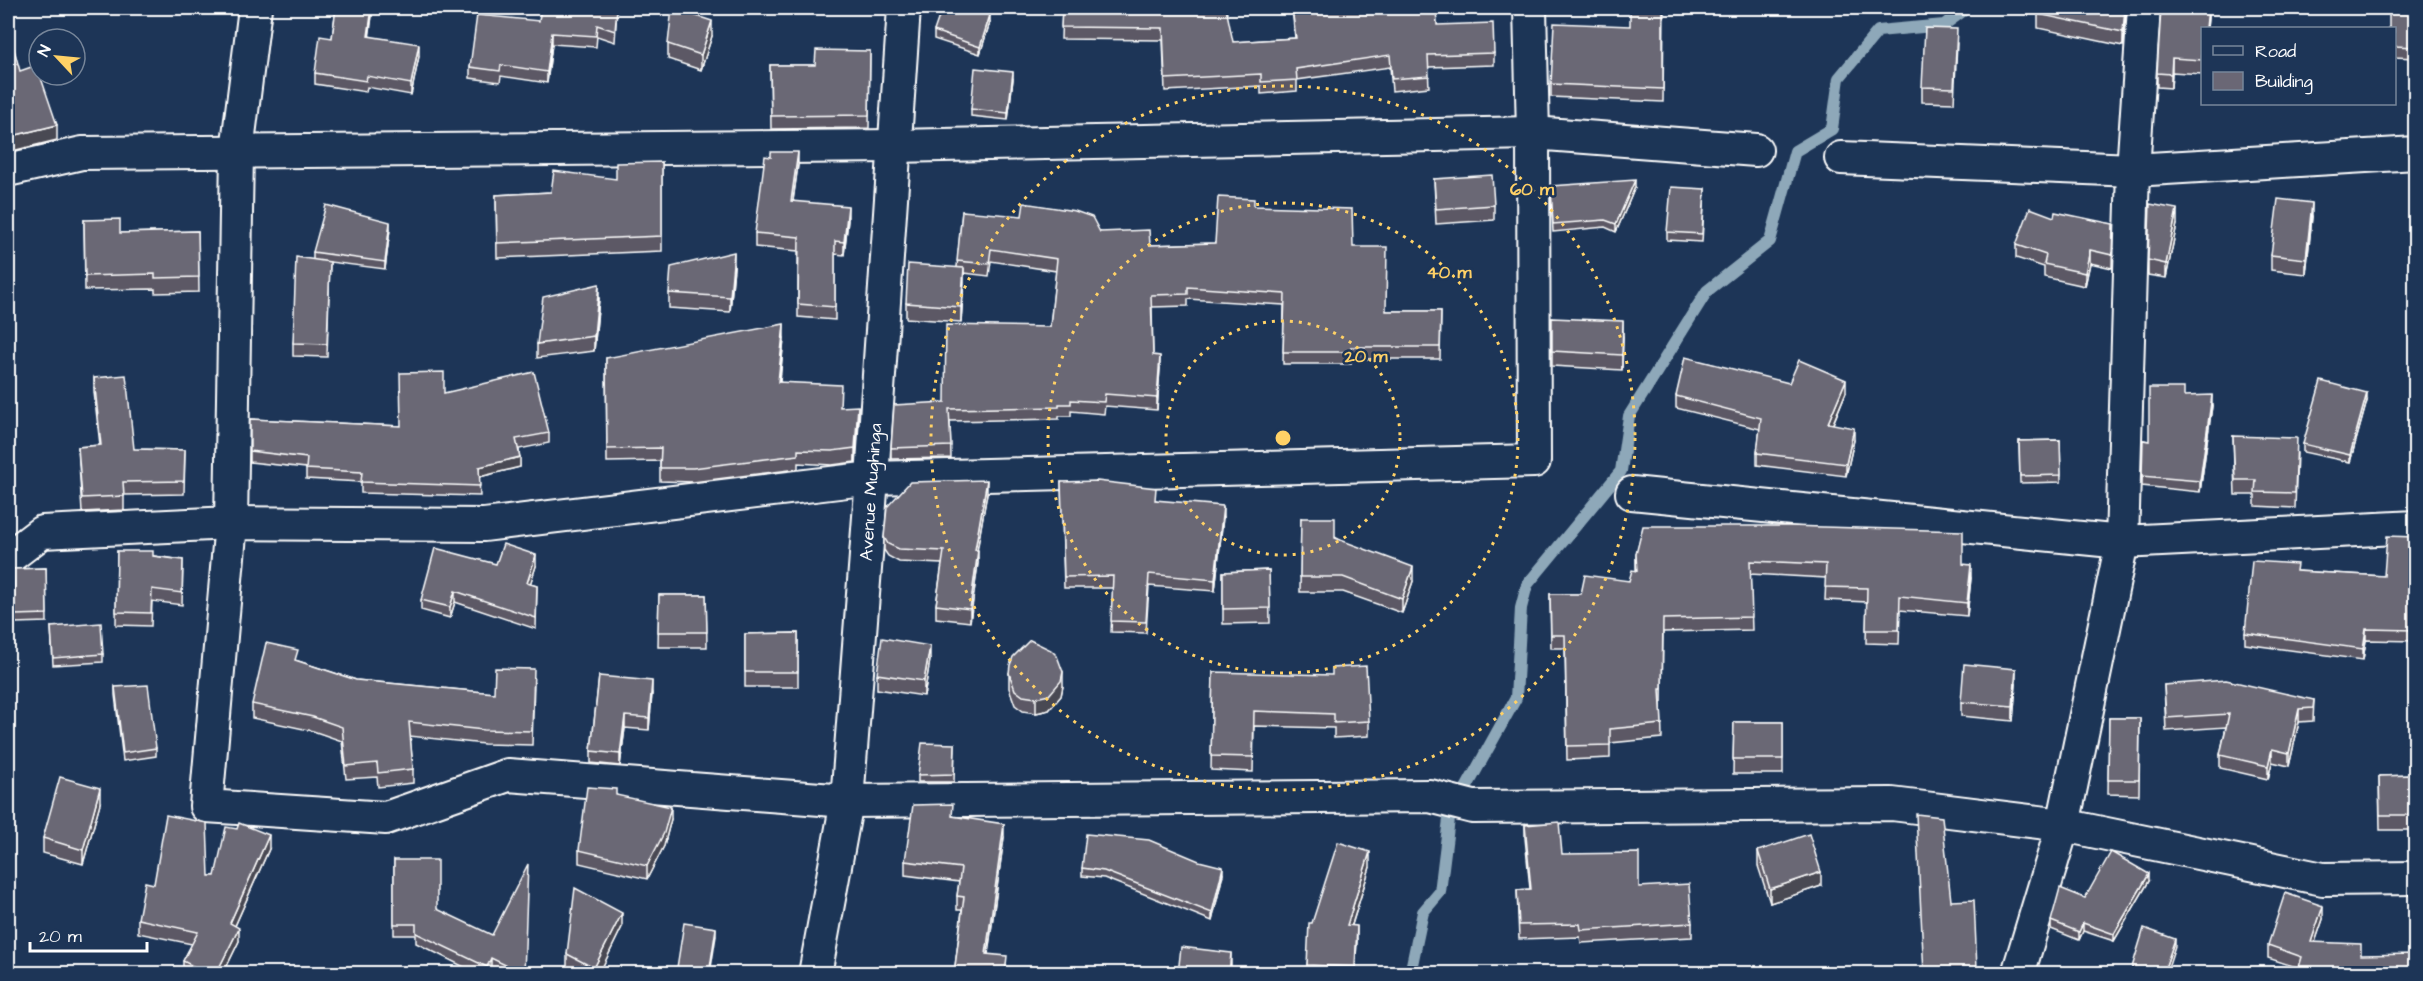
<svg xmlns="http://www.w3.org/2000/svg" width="2423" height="981" font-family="'Architects Daughter',sans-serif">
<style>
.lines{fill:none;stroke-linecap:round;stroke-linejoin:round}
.stream{stroke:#8ea8b9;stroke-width:12}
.minor-casing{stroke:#fff;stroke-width:36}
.minor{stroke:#1d3557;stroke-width:32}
.wall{fill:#5b5965;stroke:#fff;stroke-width:1.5}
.shaded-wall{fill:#4a4852;stroke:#fff;stroke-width:1.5}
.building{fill:#6a6775;stroke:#fff;stroke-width:1.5}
.ring{fill:none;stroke:#ffd166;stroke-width:3;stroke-dasharray:3 6}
.labels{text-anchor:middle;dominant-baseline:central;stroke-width:5;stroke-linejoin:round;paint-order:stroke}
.street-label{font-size:18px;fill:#fff;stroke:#1d3557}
.centre{fill:#ffd166;stroke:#1d3557;stroke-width:3}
.ring-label{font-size:18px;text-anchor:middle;font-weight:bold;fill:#ffd166;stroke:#1d3557;stroke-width:5;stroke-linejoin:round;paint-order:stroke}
</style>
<rect width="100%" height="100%" fill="#1d3557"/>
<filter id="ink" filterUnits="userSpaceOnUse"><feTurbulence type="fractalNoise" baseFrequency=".0167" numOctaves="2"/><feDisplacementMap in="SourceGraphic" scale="12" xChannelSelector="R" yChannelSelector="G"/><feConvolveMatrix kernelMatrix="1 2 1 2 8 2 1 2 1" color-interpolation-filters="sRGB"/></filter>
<g filter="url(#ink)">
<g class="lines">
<polyline class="stream" points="1410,974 1423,912 1440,892 1449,819 1516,698 1521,608 1527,585 1621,471 1629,416 1707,291 1770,241 1795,151 1832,129 1839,78 1878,31 1944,25 1967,8"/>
<g class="minor-casing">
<g id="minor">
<polyline points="255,8 237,151 231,523 206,806 386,818 508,775 847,801 1430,796 1473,807 1892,804 2063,825 2323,879 2416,878"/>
<polyline points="1841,158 2133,170 2416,153"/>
<polyline points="8,170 82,153 895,146 1533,133 1756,150"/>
<polyline points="1632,493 2122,542 2416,527"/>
<polyline points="8,558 42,532 231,523 484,525 872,478 1534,461 1533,133 1530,8"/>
<polyline points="815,974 847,801 872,478 904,8"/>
<polyline points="2018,974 2063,825 2122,542 2133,170 2144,8"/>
</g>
</g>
<use href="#minor" class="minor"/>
</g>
<g class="wall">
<polygon points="336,8 373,8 369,36 419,56 411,95 367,87 366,92 315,84 315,73 332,38"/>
<polygon points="541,8 617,8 615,42 597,36 596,47 552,44 547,83 501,76 500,82 470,78 470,67 539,21"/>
<polygon points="1062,8 1233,42 1295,38 1292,8 1436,8 1437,25 1494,53 1494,65 1428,67 1429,87 1392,91 1390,67 1297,80 1297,91 1261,94 1261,86 1165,91 1163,40 1061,39"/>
<polygon points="1664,8 1663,102 1551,97 1551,84 1630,26"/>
<polygon points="2039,8 2126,8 2123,46 2038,28 2038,14"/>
<polygon points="2161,8 2209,8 2207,28 2202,28 2202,74 2172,72 2171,88 2157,87 2157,73"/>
<polygon points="2415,8 2415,58 2394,57 2394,28"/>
<polygon points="990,22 980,54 934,39 934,31"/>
<polygon points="712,36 701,70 668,59 668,44"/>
<polygon points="1957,44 1954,103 1922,102 1922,87"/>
<polygon points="870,51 869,128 771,129 770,65 815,65"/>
<polygon points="1013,79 1008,120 971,116 971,109"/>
<polygon points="662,162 662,251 497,258 496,195 551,192 616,179"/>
<polygon points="798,165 793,201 848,220 844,255 835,254 835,320 798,317 798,251 755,247 755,233"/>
<polygon points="1434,179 1494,205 1494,220 1436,224"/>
<polygon points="1635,187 1616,232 1605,227 1553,232 1551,194"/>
<polygon points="1705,189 1702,242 1667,240 1667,232"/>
<polygon points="1254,206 1353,247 1386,311 1441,311 1440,359 1351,359 1351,364 1283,364 1284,305 1188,299 1188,306 1152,307 1153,355 1160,368 1157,410 1105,406 1104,414 1071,411 1071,416 1059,416 1059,419 950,421 951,458 891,459 891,448 945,402 1050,327 1056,271 991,261 989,276 964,273 961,322 906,318 906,303 957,267 962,211 1100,232 1150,245 1215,243"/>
<polygon points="2054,217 2113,224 2112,268 2090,263 2085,286 2044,277 2044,267 2016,258 2016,245"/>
<polygon points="2312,217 2306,274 2271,270 2271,255"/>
<polygon points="84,220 120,233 198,231 199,292 155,293 155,289 85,290"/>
<polygon points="2177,224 2166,278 2148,275 2148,260"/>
<polygon points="390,229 385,269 330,262 327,357 293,356 293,343 313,260 313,252"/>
<polygon points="734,267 730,312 669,308 669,293"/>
<polygon points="599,299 594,351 537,358 537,344"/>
<polygon points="1552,318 1623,336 1622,370 1552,366"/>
<polygon points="784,338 780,382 841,407 858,419 855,462 832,465 798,463 798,469 693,482 660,481 660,461 607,462 606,358"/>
<polygon points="94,378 134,449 185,450 184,494 124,495 124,510 82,512 78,447 100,445 94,392"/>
<polygon points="1789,383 1846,392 1833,424 1854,440 1846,476 1757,465 1757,453 1760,429 1676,408 1676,396"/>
<polygon points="444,393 549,433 549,443 519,449 520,467 479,477 480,496 361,493 361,482 306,479 306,468 250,462 250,419 401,426"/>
<polygon points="2367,401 2350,462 2303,452 2303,444"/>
<polygon points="2212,406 2200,492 2142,486 2143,440 2149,441"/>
<polygon points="2233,436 2297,453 2295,508 2255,506 2255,495 2235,495"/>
<polygon points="2060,440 2061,482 2020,483 2019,441"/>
<polygon points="1061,482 1156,500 1223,517 1215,591 1149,586 1146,633 1111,632 1113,588 1064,588"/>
<polygon points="987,493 977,550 978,563 970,622 936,618 936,605 942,564 899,562 888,556 884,550 884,537"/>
<polygon points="1301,518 1413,581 1402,613 1343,592 1300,592"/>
<polygon points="2415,537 2415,641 2366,640 2363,660 2245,644 2245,633 2297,571 2384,576"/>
<polygon points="117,551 183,560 182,605 152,601 151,626 116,625"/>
<polygon points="1636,554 1963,564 1971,578 1967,616 1900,610 1899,644 1866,643 1867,602 1825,600 1826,578 1750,574 1752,630 1663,632 1662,702 1661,702 1662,738 1610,743 1610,758 1567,760 1565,648 1551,648 1550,594 1581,594 1629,581 1636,571"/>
<polygon points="496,564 536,566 530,584 537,586 536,629 455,602 450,618 421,610 421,600"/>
<polygon points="46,568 47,622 15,623 13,569"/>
<polygon points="1269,570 1270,623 1223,624 1223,572"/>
<polygon points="659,595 706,595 707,647 658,647"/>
<polygon points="51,627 103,654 103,662 53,665"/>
<polygon points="798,633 798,687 745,687 745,634"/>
<polygon points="930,660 924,696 877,689 877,674"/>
<polygon points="298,661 356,680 494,693 534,683 532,745 484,744 410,736 413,769 413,783 378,787 377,777 346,779 342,741 313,731 252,718 252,704"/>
<polygon points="1213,672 1369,721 1369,736 1334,738 1334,728 1254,726 1253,772 1211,770"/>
<polygon points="1009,673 1063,686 1061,696 1049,710 1036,713 1023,711 1015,705 1009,688"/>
<polygon points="599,676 652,693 649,730 625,728 620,766 591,763 591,751"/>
<polygon points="2016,684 2013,721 1961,716 1961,702"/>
<polygon points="2164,685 2314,700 2313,721 2299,722 2289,766 2272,762 2268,779 2220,768 2220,755 2226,727 2166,731"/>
<polygon points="115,687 156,748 156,756 123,761 115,695"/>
<polygon points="2109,718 2140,718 2139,795 2108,794"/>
<polygon points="1734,722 1783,722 1783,774 1733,774"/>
<polygon points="955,744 954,782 918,782 918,775"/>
<polygon points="2415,775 2415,830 2380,830 2379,776"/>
<polygon points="616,795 671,819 664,846 647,879 579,863 579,850"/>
<polygon points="100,803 83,864 43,853 43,838"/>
<polygon points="953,816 1004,837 988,954 1007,970 954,974 962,910 957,910 957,896 959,882 905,875 905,861"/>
<polygon points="1525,825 1562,854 1639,887 1692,923 1692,937 1581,943 1580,937 1519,939 1517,890 1530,889 1525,838"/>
<polygon points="269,849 235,926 239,941 223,974 183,974 183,961 192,944 138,933 138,919 209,876 215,876"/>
<polygon points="1758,851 1821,886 1770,903 1758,866"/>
<polygon points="394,860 437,909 524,974 501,974 491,969 489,974 478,974 416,943 416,935 394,935"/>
<polygon points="1370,867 1352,925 1357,940 1355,974 1307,974 1307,965 1312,923"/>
<polygon points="1082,868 1223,874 1212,921 1104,878 1082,876"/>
<polygon points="2149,881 2114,941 2083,931 2079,940 2051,929 2051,921 2085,898"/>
<polygon points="2323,919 2315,942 2299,968 2268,958 2268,945"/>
<polygon points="622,927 599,974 576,974 567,969 567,954"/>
</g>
<g class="shaded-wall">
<polygon points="372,8 373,8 368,47 368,36"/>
<polygon points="2125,8 2126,8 2123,46 2123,32"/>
<polygon points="2208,8 2209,8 2207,28 2206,28"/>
<polygon points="990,15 990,22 980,54 980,47"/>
<polygon points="712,21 712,36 701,70 701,55"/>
<polygon points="552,33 552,44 547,83 547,72"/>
<polygon points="419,44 419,56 411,95 411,84"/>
<polygon points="2172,58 2172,72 2171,88 2171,74"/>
<polygon points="1013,72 1013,79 1008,120 1008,113"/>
<polygon points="57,125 57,140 8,152 8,137"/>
<polygon points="798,152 798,165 791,214 791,201"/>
<polygon points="1635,180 1635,187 1616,232 1616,224"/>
<polygon points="2312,203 2312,217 2306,274 2306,259"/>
<polygon points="848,206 848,220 844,255 844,242"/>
<polygon points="2177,209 2177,224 2166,278 2166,264"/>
<polygon points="390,222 390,229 385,269 385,262"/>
<polygon points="2090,250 2090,263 2085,286 2085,273"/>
<polygon points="734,252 734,267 730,312 730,297"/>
<polygon points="964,268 964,283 961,322 961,307"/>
<polygon points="599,284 599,299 594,351 594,336"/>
<polygon points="1623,321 1623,336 1622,370 1622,355"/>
<polygon points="784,324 784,338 778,396 778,382"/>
<polygon points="1160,356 1160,368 1157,410 1157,398"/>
<polygon points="1846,380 1846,392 1828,435 1828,423"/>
<polygon points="2367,393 2367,401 2350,462 2350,455"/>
<polygon points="2212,395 2212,406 2200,492 2200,481"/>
<polygon points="858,406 858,419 855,462 855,448"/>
<polygon points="1854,428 1854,440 1846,476 1846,464"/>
<polygon points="520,457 520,467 479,477 479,467"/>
<polygon points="987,480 987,493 975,563 975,550"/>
<polygon points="1223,506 1223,517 1215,591 1215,580"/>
<polygon points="978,550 978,563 970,622 970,609"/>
<polygon points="536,555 536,566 527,594 527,583"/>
<polygon points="1971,565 1971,578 1967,616 1967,603"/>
<polygon points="1413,567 1413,581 1402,613 1402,599"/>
<polygon points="455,591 455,602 450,618 450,607"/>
<polygon points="2366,629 2366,640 2363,660 2363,649"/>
<polygon points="930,646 930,660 924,696 924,681"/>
<polygon points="2016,669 2016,684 2013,721 2013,706"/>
<polygon points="1063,672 1063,686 1061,696 1049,710 1036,713 1036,698"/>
<polygon points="652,681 652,693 649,730 649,718"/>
<polygon points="2299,709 2299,722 2289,766 2289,753"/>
<polygon points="625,716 625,728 620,766 620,754"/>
<polygon points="2272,749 2272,762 2268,779 2268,766"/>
<polygon points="100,788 100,803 83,864 83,850"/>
<polygon points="671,807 671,819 664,846 647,879 647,866"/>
<polygon points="1004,824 1004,837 986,967 986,954"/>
<polygon points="269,835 269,849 230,937 230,923"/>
<polygon points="1370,852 1370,867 1347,940 1347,925"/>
<polygon points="1223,867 1223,874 1212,921 1212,913"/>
<polygon points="1821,872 1821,886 1770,903 1770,889"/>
<polygon points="2149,874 2149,881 2114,941 2114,934"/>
<polygon points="2323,906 2323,919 2311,954 2311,942"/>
<polygon points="622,913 622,927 599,974 594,974 594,968"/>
<polygon points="2083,923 2083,931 2079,940 2079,932"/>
<polygon points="1357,926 1357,940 1355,974 1355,967"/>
<polygon points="239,928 239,941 223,974 216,974"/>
<polygon points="716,928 716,936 710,974 709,974"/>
<polygon points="2175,939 2175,946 2166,974 2163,974"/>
<polygon points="1231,953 1231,974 1229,974"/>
<polygon points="491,958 491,969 489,974 487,974 487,967"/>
</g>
<g class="building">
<polygon points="336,8 372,8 368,36 419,44 411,84 367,76 366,81 315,73 320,36 332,38"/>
<polygon points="541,8 617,8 615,31 597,25 596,36 552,33 547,72 501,65 500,71 470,67 477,15 539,21"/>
<polygon points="672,8 712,21 701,55 668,44"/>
<polygon points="942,8 969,8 990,15 980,47 934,31"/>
<polygon points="1062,8 1226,8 1233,42 1296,38 1292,8 1436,8 1437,25 1493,23 1494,53 1428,55 1429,76 1392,79 1390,55 1296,69 1297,80 1261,82 1261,74 1165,79 1163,28 1061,27"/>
<polygon points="1630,8 1663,8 1663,89 1551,84 1554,23 1630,26"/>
<polygon points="2039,8 2125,8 2123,32 2038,14"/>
<polygon points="2161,8 2208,8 2206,28 2202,28 2202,60 2172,58 2171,74 2157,73"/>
<polygon points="2389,8 2415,8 2415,47 2394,46 2394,28 2389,28"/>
<polygon points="1925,28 1957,29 1954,88 1922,87"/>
<polygon points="8,35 10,35 20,71 37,65 39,75 40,75 57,125 8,137"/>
<polygon points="816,50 870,51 869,115 771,116 770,65 815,65"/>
<polygon points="975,68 1013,72 1008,113 971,109"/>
<polygon points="771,152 798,152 791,201 848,206 844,242 835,241 835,307 798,304 799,237 755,233 765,156 771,157"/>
<polygon points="662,162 662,236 497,243 496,195 551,192 554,171 616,179 616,163"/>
<polygon points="1492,175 1494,205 1436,209 1434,179"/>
<polygon points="1635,180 1616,224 1605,220 1553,224 1551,186"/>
<polygon points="1671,187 1705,189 1702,234 1667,232"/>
<polygon points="1218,197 1254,199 1254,206 1352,209 1353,247 1387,247 1386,311 1441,311 1440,347 1351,347 1351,352 1283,352 1285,294 1188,287 1188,294 1151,295 1153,355 1160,356 1157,398 1105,394 1104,402 1071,400 1071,404 1059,404 1059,407 949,409 951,446 891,448 894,405 945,402 946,325 1050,327 1057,259 991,249 989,264 957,261 962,211 1022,216 1024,203 1075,211 1092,217 1100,232 1149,230 1150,245 1215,243"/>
<polygon points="2278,199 2312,203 2306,259 2271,255"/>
<polygon points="2150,204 2177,209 2166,264 2148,260"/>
<polygon points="326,205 390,222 385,262 313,252"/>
<polygon points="2030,208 2054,217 2055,212 2113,224 2112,255 2090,250 2085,273 2044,264 2046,255 2016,245"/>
<polygon points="120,219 120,233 198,231 199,277 155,278 155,274 85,276 84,220"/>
<polygon points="734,252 730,297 669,293 671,267"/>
<polygon points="296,257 330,262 327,344 293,343"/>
<polygon points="908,264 964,268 961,307 906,303"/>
<polygon points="599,284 594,336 537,344 543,297"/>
<polygon points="1552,318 1623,321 1622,355 1552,351"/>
<polygon points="784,324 778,382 841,385 840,407 858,406 855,448 832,451 798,450 798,455 693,468 660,468 661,448 607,449 606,358"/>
<polygon points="1685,357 1789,383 1799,360 1846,380 1828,423 1854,428 1846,464 1757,453 1761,418 1676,396"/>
<polygon points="444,372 444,393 534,372 549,433 516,439 520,457 479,467 480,486 361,482 362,472 306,469 307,458 250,451 250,419 401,426 400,373"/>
<polygon points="126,375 134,449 185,450 184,481 123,482 124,496 82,498 78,447 101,445 94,378"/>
<polygon points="2321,381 2367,393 2350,455 2303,444"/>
<polygon points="2149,388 2184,388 2184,396 2212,395 2200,481 2142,476 2143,440 2149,441"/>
<polygon points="2233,436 2297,438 2295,493 2255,492 2256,480 2235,480"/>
<polygon points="2060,440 2061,475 2020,476 2019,441"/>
<polygon points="987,480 975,550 978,550 970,609 936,605 944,551 899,549 888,544 884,537 887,507 910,482"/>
<polygon points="1097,481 1156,488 1155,500 1223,506 1215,580 1149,574 1146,622 1111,621 1113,576 1064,577 1061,482"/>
<polygon points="1301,518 1335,518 1335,538 1413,567 1402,599 1343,577 1300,577"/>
<polygon points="1643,526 1788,526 1963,531 1963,564 1971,565 1967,603 1900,596 1899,630 1866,630 1867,588 1825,587 1826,564 1750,561 1752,617 1663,619 1662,689 1660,689 1662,724 1610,729 1610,745 1567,746 1565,635 1551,635 1550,594 1581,594 1585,575 1629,581 1632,570 1637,571 1636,554"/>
<polygon points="2387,536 2415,537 2415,630 2366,629 2363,649 2245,633 2252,561 2297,564 2296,571 2384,576"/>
<polygon points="503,544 536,555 527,583 537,586 536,618 455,591 450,607 421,600 435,548 496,564"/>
<polygon points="117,551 153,551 153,556 183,560 182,593 152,589 151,613 116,612"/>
<polygon points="46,568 47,614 15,615 13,569"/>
<polygon points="1269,570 1270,608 1223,609 1223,572"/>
<polygon points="659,595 706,595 707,632 658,632"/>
<polygon points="101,623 103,654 53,658 51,627"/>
<polygon points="798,633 798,672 745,672 745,634"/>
<polygon points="882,638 930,646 924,681 877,674"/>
<polygon points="1030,640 1051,650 1057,656 1063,672 1061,681 1049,695 1036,698 1023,696 1015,690 1009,673 1010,665 1013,657"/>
<polygon points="266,643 298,650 295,660 356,680 494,693 495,668 534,669 532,731 484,730 409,722 413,769 378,773 377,763 346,766 342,727 313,717 252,704"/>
<polygon points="1964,664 2016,669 2013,706 1961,702"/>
<polygon points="1366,666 1369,721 1334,723 1334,714 1254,711 1253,757 1211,756 1213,672 1332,675 1332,668"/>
<polygon points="599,676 652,681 649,718 625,716 620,754 591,751"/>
<polygon points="2226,680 2314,700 2313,708 2299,709 2289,753 2272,749 2268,766 2220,755 2229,714 2166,718 2164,685"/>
<polygon points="148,685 156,748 123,753 115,687"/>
<polygon points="2109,718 2140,718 2139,780 2108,780"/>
<polygon points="1734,722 1783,722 1783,759 1733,759"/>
<polygon points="922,743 955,744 954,774 918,775"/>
<polygon points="2415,775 2415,815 2380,815 2379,776"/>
<polygon points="60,777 100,788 83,850 43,838"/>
<polygon points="587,787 616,789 616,795 671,807 664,833 647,866 579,850"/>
<polygon points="953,804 952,816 1004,824 986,954 1007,956 1005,974 954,974 964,897 957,896 961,868 905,861 913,805"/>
<polygon points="1916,814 1942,817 1951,901 1974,900 1977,969 1976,974 1924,974"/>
<polygon points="166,815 207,823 209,876 215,876 226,827 237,829 239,823 269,835 230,923 239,928 216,974 208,974 183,961 198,932 138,919 145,882 154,884"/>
<polygon points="1559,822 1562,854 1639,853 1639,887 1689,884 1692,923 1581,930 1580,924 1519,925 1517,890 1531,889 1525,825"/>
<polygon points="1086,834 1149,840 1199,861 1223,867 1212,913 1104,871 1082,868"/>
<polygon points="1809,834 1821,872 1770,889 1758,851"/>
<polygon points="1338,842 1370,852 1347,925 1357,926 1355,967 1307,965 1309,923 1312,923"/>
<polygon points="2111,852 2149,874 2114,934 2083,923 2079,932 2051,921 2060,888 2085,898"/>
<polygon points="394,860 437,860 437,909 492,935 528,864 524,974 491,958 487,967 416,933 416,924 394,924"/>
<polygon points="575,888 622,913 594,968 567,954"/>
<polygon points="2285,893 2323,906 2311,942 2361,944 2361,955 2415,954 2415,974 2297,974 2302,957 2268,945"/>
<polygon points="684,923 716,928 709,974 676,974"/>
<polygon points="2144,928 2175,939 2163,974 2130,974"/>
<polygon points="1181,947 1231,953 1229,974 1178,974"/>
</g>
</g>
<g class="ring">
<circle cx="1283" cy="438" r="117"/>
<circle cx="1283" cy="438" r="235"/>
<circle cx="1283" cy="438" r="352"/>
</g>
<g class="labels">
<g class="street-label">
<text transform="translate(871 492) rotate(-86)">Avenue Mughinga</text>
</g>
</g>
<circle cx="1283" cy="438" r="9" class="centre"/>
<g class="ring-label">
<text x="1532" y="195">60 m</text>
<text x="1449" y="278">40 m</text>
<text x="1366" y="362">20 m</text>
</g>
<rect width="2423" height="981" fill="none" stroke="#1d3557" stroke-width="30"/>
<rect x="15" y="15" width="2393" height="951" fill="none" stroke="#fff" stroke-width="2" filter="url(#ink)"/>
<rect x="2201" y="27" width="195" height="78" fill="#1d3557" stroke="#77869a" stroke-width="1.5"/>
<rect x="2213" y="46" width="30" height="9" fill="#1d3557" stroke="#77869a" stroke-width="1.5"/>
<text x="2255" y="57" font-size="18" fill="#ffffff">Road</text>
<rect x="2213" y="72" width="30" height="18" fill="#6a6775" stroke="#77869a" stroke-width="1.5"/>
<text x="2255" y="87" font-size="18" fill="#ffffff">Building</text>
<g transform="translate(57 57) rotate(296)"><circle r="28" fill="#1d3557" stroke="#77869a" stroke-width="1.5"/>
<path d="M0-4.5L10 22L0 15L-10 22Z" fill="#ffd166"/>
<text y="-9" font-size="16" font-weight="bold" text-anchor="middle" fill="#ffffff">N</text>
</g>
<path d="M30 942v9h117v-9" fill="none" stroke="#ffffff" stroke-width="3"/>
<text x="39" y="942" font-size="18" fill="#ffffff" stroke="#1d3557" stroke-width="4.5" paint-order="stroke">20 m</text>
</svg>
